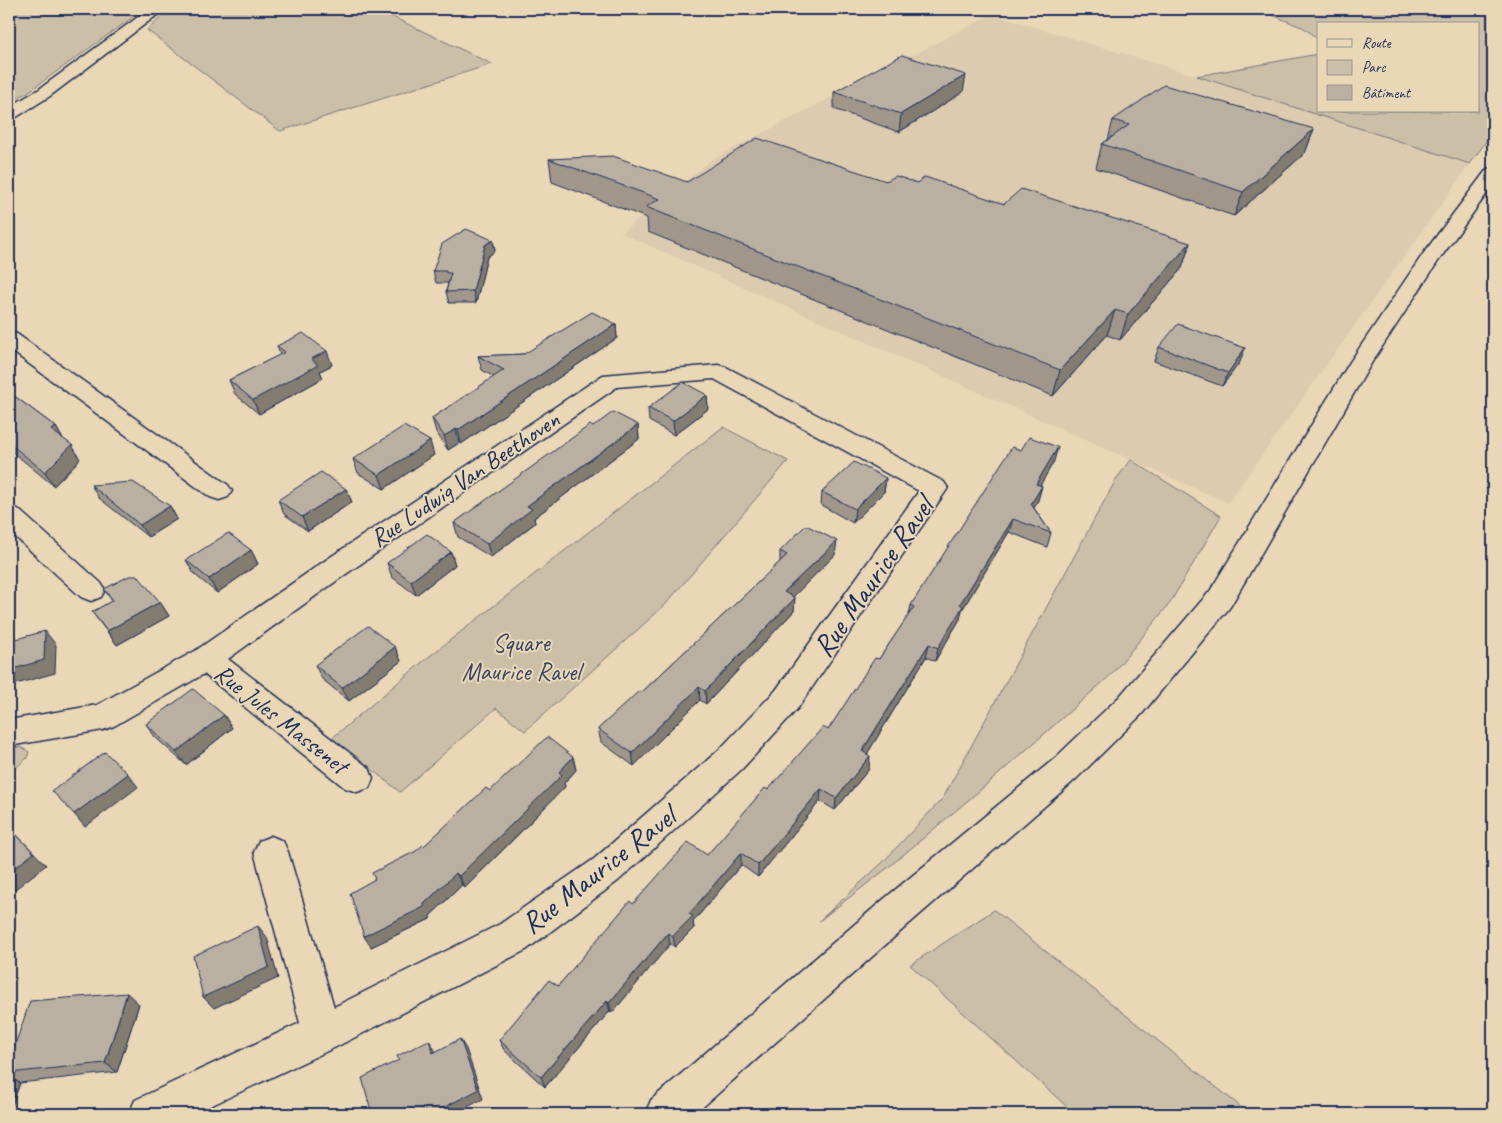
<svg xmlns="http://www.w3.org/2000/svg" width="1502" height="1123" font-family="Caveat,sans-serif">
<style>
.built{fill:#dccbaf}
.green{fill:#ccbfa8;stroke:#747783}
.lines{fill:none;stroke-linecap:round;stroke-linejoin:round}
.minor-casing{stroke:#1b2f5e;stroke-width:3}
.major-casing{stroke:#1b2f5e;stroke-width:3}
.minor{fill:#ead7b5;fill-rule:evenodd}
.major{fill:#ead7b5;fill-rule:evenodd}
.wall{fill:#a0978a;stroke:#1b2f5e}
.shaded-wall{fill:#827b71;stroke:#1b2f5e}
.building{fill:#bab0a1;stroke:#1b2f5e}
.labels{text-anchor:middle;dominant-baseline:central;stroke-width:4;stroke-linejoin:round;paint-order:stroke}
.street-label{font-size:25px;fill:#1b2f5e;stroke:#ead7b5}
.park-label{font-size:25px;fill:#364569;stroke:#ead7b5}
.near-street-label{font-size:30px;fill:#1b2f5e;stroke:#ead7b5}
</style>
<rect width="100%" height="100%" fill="#ead7b5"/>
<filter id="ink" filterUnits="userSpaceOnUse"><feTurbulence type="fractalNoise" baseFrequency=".02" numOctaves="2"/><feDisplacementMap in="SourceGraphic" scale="10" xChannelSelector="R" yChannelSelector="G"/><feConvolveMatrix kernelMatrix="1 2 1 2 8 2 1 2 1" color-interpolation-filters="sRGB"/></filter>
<g filter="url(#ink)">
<polygon class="built" points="992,14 1197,76 1470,164 1228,503 621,233 711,160"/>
<g class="green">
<polygon points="9,9 144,9 31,90 9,103"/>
<polygon points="171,9 376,9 492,64 280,131 147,30"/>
<polygon points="1258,9 1493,9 1493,132 1470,164 1197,76 1318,54 1318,111 1478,111 1478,24 1318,24 1318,39 1304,28"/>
<polygon points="723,427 788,461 665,605 525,731 496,708 400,792 332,738 426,659"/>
<polygon points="1131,460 1221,516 1170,603 1112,674 991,781 890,866 819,921 882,863 943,798 1095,518 1117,478"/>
<polygon points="21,747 29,752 27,758 9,774 9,748"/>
<polygon points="994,910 1250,1114 1075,1114 910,965"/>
</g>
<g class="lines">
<g class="minor-casing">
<g id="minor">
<polygon points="149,9 165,9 50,96 15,118 9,119 9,107 38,90"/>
<polygon points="9,332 17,334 228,485 232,491 228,497 219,500 210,497 9,349"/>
<polygon points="718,365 726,367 944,482 948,488 798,708 742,769 618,881 526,950 336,1047 193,1114 129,1114 135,1100 300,1023 254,852 259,841 271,836 283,841 288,852 334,1007 500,924 594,859 720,749 776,690 919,491 714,379 617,387 346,574 228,659 369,768 373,778 369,788 357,792 345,788 204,674 114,726 103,730 9,746 9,720 97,705 195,651 326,560 603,375"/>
<polygon points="9,507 18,509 101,583 105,590 101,597 91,601 81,597 9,531"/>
</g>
</g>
<g class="major-casing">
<polygon id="major" points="1493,168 1493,185 1439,260 1372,362 1230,607 1141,715 1076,779 910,923 695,1114 645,1114 651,1100 884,899 1054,759 1119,697 1210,591 1350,362 1423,254 1487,169"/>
</g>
<use href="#minor" class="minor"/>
<use href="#major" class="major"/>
</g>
<g class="wall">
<polygon points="834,92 963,92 899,132 834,109"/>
<polygon points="1113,120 1314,129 1305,153 1234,216 1096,168 1102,144 1108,140"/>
<polygon points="549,159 687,182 886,181 917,183 1004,204 1190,243 1182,268 1120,340 1107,335 1053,396 648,232 647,218 552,182"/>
<polygon points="493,240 495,251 487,257 476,303 449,303 446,292 448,283 436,283 433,271"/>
<polygon points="616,324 617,338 461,444 459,443 448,450 436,432 432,418 494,377 482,370 478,356 524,354"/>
<polygon points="277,346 332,365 320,371 323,378 259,414 235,394 229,380 280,355"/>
<polygon points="1159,347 1240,362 1222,386 1154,361"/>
<polygon points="9,392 56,427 62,438 80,459 54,486 9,449"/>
<polygon points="707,395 708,409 674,435 649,421 648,408"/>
<polygon points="638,425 639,439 534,518 535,523 491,557 458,537 454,523 593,427"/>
<polygon points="434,455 384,489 358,473 353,459"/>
<polygon points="1054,461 1040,485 1042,486 1038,500 1034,508 1051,533 1047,547 1009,532 962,610 960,619 935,661 926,657 867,754 869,769 835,810 820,801 758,877 741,865 693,922 694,928 675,947 670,944 612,1013 610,1011 545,1087 504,1050 499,1040 558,986 633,904 707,855 768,790 828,730 879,659 909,615 911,605"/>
<polygon points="886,478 884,492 853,523 821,505 822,492"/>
<polygon points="91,485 170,506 177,519 148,537 99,498"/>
<polygon points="346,489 352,502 308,531 284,514 278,500"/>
<polygon points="251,550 258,564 217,593 194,574 186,560"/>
<polygon points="780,551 835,555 793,597 794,611 706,704 700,700 634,766 601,742 598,729 642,692 780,562"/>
<polygon points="451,552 455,565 416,595 392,577 387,563"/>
<polygon points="104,589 160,602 169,616 117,645 92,612 112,601"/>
<polygon points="395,647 401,661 349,701 322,679 315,665"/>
<polygon points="224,715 232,728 186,765 155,737 146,724"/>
<polygon points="573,757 576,770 564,783 565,787 465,888 462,885 430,916 430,919 371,947 364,936 375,879 424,846 490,791"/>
<polygon points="139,1004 117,1072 20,1083 9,1114 9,1061"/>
</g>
<g class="shaded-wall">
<polygon points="966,75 963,92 899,132 901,114"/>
<polygon points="1314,129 1305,153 1234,216 1243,192"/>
<polygon points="493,240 495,251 487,257 476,303 473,291 485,245"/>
<polygon points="1190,243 1182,268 1120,340 1128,314"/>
<polygon points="1115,310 1107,335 1053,396 1060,370"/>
<polygon points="616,324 617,338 461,444 458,430"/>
<polygon points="1245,348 1240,362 1222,386 1228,373"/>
<polygon points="327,351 332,365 320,371 323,378 259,414 253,400 311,359"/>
<polygon points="707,395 708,409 674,435 673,421"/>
<polygon points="638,425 639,439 534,518 535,523 491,557 487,544 527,506"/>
<polygon points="56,427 64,441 51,430"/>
<polygon points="456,429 459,443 448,450 444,436"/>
<polygon points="430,441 434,455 384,489 379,475"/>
<polygon points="72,445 80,459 54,486 45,472"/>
<polygon points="1058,447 1054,461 1033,498 1036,484"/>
<polygon points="886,478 884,492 853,523 855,509"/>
<polygon points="1042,486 1038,500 1028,518 1031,504"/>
<polygon points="346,489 352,502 308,531 302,517"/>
<polygon points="170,506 177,519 148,537 140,525"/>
<polygon points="1013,519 1009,532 962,610 960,619 935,661 938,648 960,604"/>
<polygon points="837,541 835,555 784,606 784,592"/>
<polygon points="251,550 258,564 217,593 209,579"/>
<polygon points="451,552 455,565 416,595 411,581"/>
<polygon points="795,598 794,611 706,704 705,691"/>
<polygon points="160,602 169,616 117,645 107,631"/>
<polygon points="45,631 56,645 55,673 9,686 9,670"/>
<polygon points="929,644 926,657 861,764 862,751"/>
<polygon points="395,647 401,661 349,701 342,688"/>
<polygon points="699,687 700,700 634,766 632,753"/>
<polygon points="224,715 232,728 186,765 176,752"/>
<polygon points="870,756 869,769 835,810 836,798"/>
<polygon points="573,757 576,770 564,783 565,787 465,888 459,876"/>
<polygon points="128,774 138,787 85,827 74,814"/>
<polygon points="821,789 820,801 758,877 758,865"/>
<polygon points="9,827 46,865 9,894"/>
<polygon points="741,853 741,865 693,922 694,928 675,947 673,936 689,914"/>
<polygon points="456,873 462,885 430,916 430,919 371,947 364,936 424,904"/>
<polygon points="258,926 267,937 278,978 214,1008 203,997"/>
<polygon points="668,933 670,944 612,1013 609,1003"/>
<polygon points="127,993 139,1004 117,1072 105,1063"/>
<polygon points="607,1001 610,1011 545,1087 541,1077"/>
<polygon points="460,1039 466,1049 483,1099 454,1114 431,1114"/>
<polygon points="429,1040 435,1050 439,1063 433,1053"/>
<polygon points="9,1076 20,1083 9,1114"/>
</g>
<g class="building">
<polygon points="902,55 966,75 901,114 834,92"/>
<polygon points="1164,85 1314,129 1243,192 1102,144 1129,125 1113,120"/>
<polygon points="757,138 886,181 896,176 917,183 925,177 1004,204 1021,189 1190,243 1128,314 1115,310 1060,370 646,207 660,199 549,159 613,156 687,182"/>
<polygon points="466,229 493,240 485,245 473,291 446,292 451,273 446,273 446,271 433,271 442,244"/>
<polygon points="592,312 616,324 458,430 456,429 444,436 432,418 504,370 478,356 524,354"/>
<polygon points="1178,324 1245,348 1228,373 1159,347"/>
<polygon points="303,333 327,351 311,359 318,365 253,400 229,380 285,352 277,346"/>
<polygon points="683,382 707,395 673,421 648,408"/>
<polygon points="9,392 56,427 51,430 72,445 45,472 9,443"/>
<polygon points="613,412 638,425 527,506 532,509 487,544 454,523 590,425 593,427"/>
<polygon points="404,426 430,441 379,475 353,459"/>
<polygon points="1029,437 1058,447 1036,484 1042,486 1031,504 1051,533 1013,519 960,604 963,606 938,648 929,644 862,751 870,756 836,798 821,789 758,865 741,853 689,914 693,916 673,936 668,933 609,1003 607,1001 541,1077 499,1040 549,980 558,986 630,901 633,904 688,842 707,855 765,788 768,790 823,727 828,730 875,658 879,659 914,607 911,605 1012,447 1021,450"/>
<polygon points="854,462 886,478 855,509 822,492"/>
<polygon points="321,472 346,489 302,517 278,500"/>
<polygon points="133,482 170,506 140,525 91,485"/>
<polygon points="806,525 837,541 784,592 795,598 705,691 699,687 632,753 598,729 639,691 642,692 787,555 780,551"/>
<polygon points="228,533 251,550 209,579 186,560"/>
<polygon points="427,534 451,552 411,581 387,563"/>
<polygon points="129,576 138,576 160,602 107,631 92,612 113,600 104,589"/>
<polygon points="368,626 395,647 342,688 315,665"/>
<polygon points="45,631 44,660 9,670 9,641"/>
<polygon points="193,689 224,715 176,752 146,724"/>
<polygon points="547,737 573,757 559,772 562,775 459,876 456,873 424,904 424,907 364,936 350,893 375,879 372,873 416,851 423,845 424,846 486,788 490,791"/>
<polygon points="105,752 128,774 74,814 52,791"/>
<polygon points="9,827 34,853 9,872"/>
<polygon points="258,926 269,967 203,997 193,956"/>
<polygon points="127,993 105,1063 9,1073 9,1063 30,1001"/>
<polygon points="460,1039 478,1090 431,1114 372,1114 362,1078 399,1060 397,1056 429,1040 433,1053"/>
</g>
</g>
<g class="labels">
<g class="street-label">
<text transform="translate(465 479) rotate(-34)">Rue Ludwig Van Beethoven</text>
<text transform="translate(281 719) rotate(38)">Rue Jules Massenet</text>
</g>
<g class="park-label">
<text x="521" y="643">Square<tspan x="521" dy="29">Maurice Ravel</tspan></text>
</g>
<g class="near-street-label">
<text transform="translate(873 577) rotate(-55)">Rue Maurice Ravel</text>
<text transform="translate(598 870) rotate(-38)">Rue Maurice Ravel</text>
</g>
</g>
<rect width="1502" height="1123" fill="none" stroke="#ead7b5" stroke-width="30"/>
<rect x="15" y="15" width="1472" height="1093" fill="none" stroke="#1b2f5e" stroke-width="2" filter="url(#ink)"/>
<rect x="1317" y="22" width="162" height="90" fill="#ead7b5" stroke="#979492"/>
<rect x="1327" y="39" width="25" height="8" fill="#ead7b5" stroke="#979492"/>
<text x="1362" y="48" font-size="15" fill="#1b2f5e">Route</text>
<rect x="1327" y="60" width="25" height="15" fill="#ccbfa8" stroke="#979492"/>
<text x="1362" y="72" font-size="15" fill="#1b2f5e">Parc</text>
<rect x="1327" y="85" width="25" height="15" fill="#bab0a1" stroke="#979492"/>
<text x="1362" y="98" font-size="15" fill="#1b2f5e">Bâtiment</text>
</svg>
